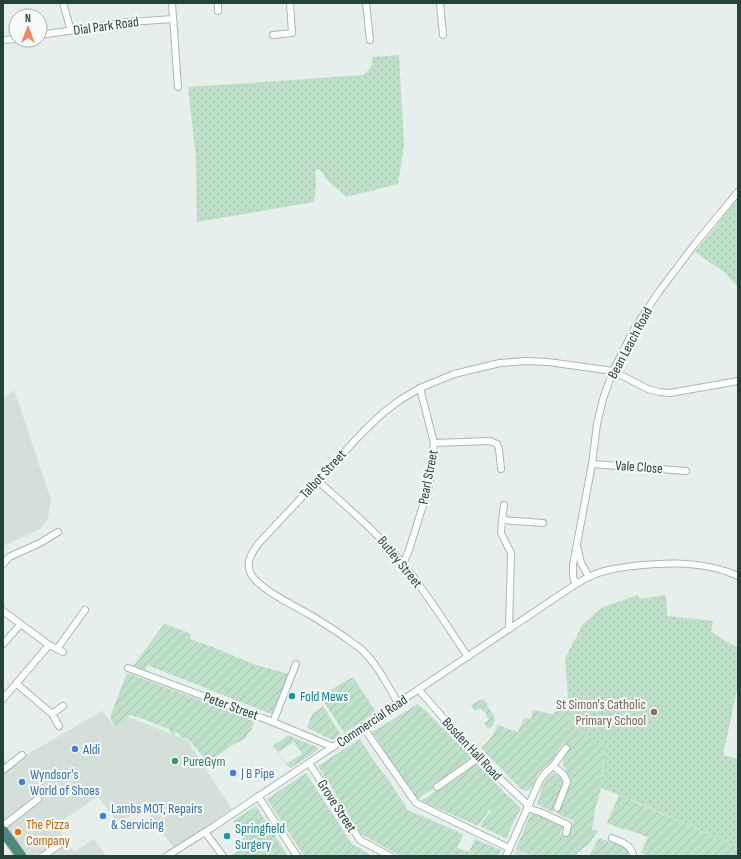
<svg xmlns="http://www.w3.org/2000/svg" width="741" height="859" font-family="'Sofia Sans Condensed',sans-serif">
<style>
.built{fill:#d4dfda}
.grass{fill:url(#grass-dots)}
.garden{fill:url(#garden-furrows);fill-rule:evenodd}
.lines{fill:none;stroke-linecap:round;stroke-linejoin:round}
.minor-casing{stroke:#a8b8b2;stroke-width:8}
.trunk-casing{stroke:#c2cac8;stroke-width:12}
.minor{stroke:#fff;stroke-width:6}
.trunk{stroke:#4c8a7c;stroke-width:10}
.culture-dot{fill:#0f9aa8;stroke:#f7fbf9;stroke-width:1.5}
.education-dot{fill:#8d6e63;stroke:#f7fbf9;stroke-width:1.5}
.shop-dot{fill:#3f7fe0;stroke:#f7fbf9;stroke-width:1.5}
.leisure-dot{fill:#2e9e5b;stroke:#f7fbf9;stroke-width:1.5}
.food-dot{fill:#e8710a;stroke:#f7fbf9;stroke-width:1.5}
.labels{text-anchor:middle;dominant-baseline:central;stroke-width:4;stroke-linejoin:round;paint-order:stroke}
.street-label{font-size:14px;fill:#24423a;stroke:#f7fbf9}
.culture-label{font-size:14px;fill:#0d838f;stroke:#f7fbf9;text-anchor:start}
.education-label{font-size:14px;fill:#785e54;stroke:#f7fbf9;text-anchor:end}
.shop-label{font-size:14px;fill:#366cbe;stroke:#f7fbf9;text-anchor:start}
.leisure-label{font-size:14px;fill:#27864d;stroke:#f7fbf9;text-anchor:start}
.food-label{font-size:14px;fill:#c56008;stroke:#f7fbf9;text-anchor:start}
</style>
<defs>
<pattern id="grass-dots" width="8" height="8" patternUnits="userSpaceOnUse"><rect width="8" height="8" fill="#bfe0c8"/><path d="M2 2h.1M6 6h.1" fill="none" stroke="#a4c1ad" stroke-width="1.8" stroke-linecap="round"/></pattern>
<pattern id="garden-furrows" width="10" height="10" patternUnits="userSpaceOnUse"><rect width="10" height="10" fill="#bfe0c8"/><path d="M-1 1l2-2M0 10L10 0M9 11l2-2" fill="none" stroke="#a4c1ad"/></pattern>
</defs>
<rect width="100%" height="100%" fill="#e6efeb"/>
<g class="built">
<polygon points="14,390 51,499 48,519 40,529 3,546 3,399"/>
<polygon points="102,711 114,726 129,717 187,740 232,809 174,848 143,808 118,824 98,796 56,825 74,852 94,839 106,856 29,856 3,823 3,758 9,765"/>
<polygon points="516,849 533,856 513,856"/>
</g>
<g class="grass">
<path d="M399,55L404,145L398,184L346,197L329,182L319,169L315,170L316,184L314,202L197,222L196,158L188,87L278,81L363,75C369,70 374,65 372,57Z"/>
<polygon points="738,199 738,287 723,271 695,252"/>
<polygon points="638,595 639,599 666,595 667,616 713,621 711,632 738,648 738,686 723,755 738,759 738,847 637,802 601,788 605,747 570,725 565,658 577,636 582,625 601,608"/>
</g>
<g class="garden">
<polygon points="164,624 176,628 191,634 190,639 213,647 256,665 289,674 274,715 147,665 145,670 133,666"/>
<polygon points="127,673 208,703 254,721 251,731 248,733 246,738 231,746 208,762 188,739 181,737 178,732 172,735 169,729 140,718 130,715 115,727 110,717"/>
<polygon points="353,677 376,712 344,733 320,696"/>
<path d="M484,699C488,705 491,712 495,718L493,726L488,729L484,723L489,720L486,716L487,715L484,711L483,712L480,708L475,711L471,705L480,700Z"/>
<polygon points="568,700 570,725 605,747 600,793 595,810 592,829 598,831 588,845 578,852 575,856 533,856 516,849 531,813 564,825 560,834 568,836 574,821 557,814 569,782 570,780 563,765 563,760 569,746 563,744 551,762 543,768 537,775 533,786 528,791 522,790 481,748 491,738 498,725 518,732 524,718 531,719 533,710 553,714"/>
<polygon points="418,704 427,712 473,759 450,774 444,780 417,800 385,754 381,745 372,732"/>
<polygon points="323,706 341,735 333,740 307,728 312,714"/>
<path d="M288,735L317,747L318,750L291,768L286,765L273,746ZM294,742L302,754L286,764L278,752Z"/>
<polygon points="360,739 374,761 390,782 408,810 463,834 457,848 469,852 475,839 501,850 499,856 400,856 361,834 318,766"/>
<polygon points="476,762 504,792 521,808 511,827 507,839 480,826 491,810 490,809 478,826 421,801"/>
<polygon points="306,773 352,844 373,856 304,856 267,799"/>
<path d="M553,773L562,777L564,783L552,812L537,804C541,794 543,778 553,773Z"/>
<polygon points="619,795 738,847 738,856 648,856 641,853 648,837 625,829 624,830 607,823"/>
<polygon points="256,806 288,856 231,856 246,845 239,834 240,833 233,821"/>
<polygon points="599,838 625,847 628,851 628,856 589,856"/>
</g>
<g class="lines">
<g class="minor-casing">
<g id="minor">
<polyline points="63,3 71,31"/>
<polyline points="172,3 178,87"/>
<polyline points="218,3 218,11"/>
<polyline points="366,3 370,40"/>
<polyline points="440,3 443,35"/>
<polyline points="40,35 129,22 173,19"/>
<polyline points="273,35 292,33 290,3"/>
<polyline points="3,40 16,39"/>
<polyline points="434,443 490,441 497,444 499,449 501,469"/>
<polyline points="592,464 686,471"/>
<path d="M317,480C347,507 378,533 403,564C427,593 447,626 468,657"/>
<polyline points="502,520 504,505"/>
<polyline points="578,549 581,563 589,577"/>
<polyline points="3,564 9,557 40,543 58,532"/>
<polyline points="403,564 409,550 429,486 434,443 420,388"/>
<polyline points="576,584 573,577 573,565 592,464 597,424 603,399 613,371 634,329 658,293 695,244 738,192"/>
<polyline points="3,611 49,645 63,652"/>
<polyline points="509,629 511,553 501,533 502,520 543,523"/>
<polyline points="3,644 20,625"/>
<polyline points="57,649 85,610"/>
<polyline points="128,668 273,722 333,747"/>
<polyline points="17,684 52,714 59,726"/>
<polyline points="419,690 478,758 528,805"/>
<polyline points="3,699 49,645"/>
<path d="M398,703C388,686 377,664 362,650C359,647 354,644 350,641C338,632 325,624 312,616C297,607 256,588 250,572C246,561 252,553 258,544L363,432L384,412L400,400L420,388L454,374L500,363L526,361L548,362L613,371L648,389L659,392L670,393L738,381"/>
<polyline points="52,714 63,706"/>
<polyline points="273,722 296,664"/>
<polyline points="363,727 416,803 509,848"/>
<polyline points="309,763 360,840 390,856"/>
<polyline points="553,766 564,775 567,782 557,808"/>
<polyline points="3,770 22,755"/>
<polyline points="437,787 478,758"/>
<polyline points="258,796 297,856"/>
<polyline points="527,808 540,812 568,825 566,833"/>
<polyline points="3,826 38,799"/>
<polyline points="205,832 223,856"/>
<path d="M612,838C621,842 632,845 633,856"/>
<polyline points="43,856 62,843"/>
<path d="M167,856L213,827L576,584C580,582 584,579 589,577C602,570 618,568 633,566C669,562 705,561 738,576"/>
<polyline points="506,856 540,780 545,773 553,766 566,748"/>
</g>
</g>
<g class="trunk-casing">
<polyline id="trunk" points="3,831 21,856"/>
</g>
<use href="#minor" class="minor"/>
<use href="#trunk" class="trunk"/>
</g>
<g class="culture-dot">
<circle cx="292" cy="696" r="4"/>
<circle cx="227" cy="836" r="4"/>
</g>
<circle class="education-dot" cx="654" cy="712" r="4"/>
<g class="shop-dot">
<circle cx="75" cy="749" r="4"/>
<circle cx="233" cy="773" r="4"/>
<circle cx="22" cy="782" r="4"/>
<circle cx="103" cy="816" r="4"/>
</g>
<circle class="leisure-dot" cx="175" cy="761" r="4"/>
<circle class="food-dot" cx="18" cy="832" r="4"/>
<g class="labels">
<g class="street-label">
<text transform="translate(106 26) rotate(-8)">Dial Park Road</text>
<text transform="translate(630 343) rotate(-62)">Bean Leach Road</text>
<text transform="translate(639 467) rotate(4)">Vale Close</text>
<text transform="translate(323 474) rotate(-47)">Talbot Street</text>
<text transform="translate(428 477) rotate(-79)">Pearl Street</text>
<text transform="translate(400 562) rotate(51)">Butley Street</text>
<text transform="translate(231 706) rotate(20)">Peter Street</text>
<text transform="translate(372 721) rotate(-34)">Commercial Road</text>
<text transform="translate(472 749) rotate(47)">Bosden Hall Road</text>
<text transform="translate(337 806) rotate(57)">Grove Street</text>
</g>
<g class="culture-label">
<text x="300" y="696">Fold Mews</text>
<text x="235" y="828">Springfield<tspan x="235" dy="16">Surgery</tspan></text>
</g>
<g class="education-label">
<text x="646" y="704">St Simon's Catholic<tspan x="646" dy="16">Primary School</tspan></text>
</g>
<g class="shop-label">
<text x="83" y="749">Aldi</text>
<text x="241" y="773">J B Pipe</text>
<text x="30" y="774">Wyndsor's<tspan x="30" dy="16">World of Shoes</tspan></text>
<text x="111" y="808">Lambs MOT, Repairs<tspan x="111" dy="16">&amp; Servicing</tspan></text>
</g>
<g class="leisure-label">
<text x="183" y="761">PureGym</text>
</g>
<g class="food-label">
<text x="26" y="824">The Pizza<tspan x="26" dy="16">Company</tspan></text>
</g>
</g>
<rect width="741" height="859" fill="none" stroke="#24423a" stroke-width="8"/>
<g transform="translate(28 28)"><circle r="19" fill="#f7fbf9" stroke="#a3b1ad"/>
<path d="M0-3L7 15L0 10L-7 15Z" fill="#f4845f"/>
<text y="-6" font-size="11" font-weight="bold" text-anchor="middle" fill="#24423a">N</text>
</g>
</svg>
